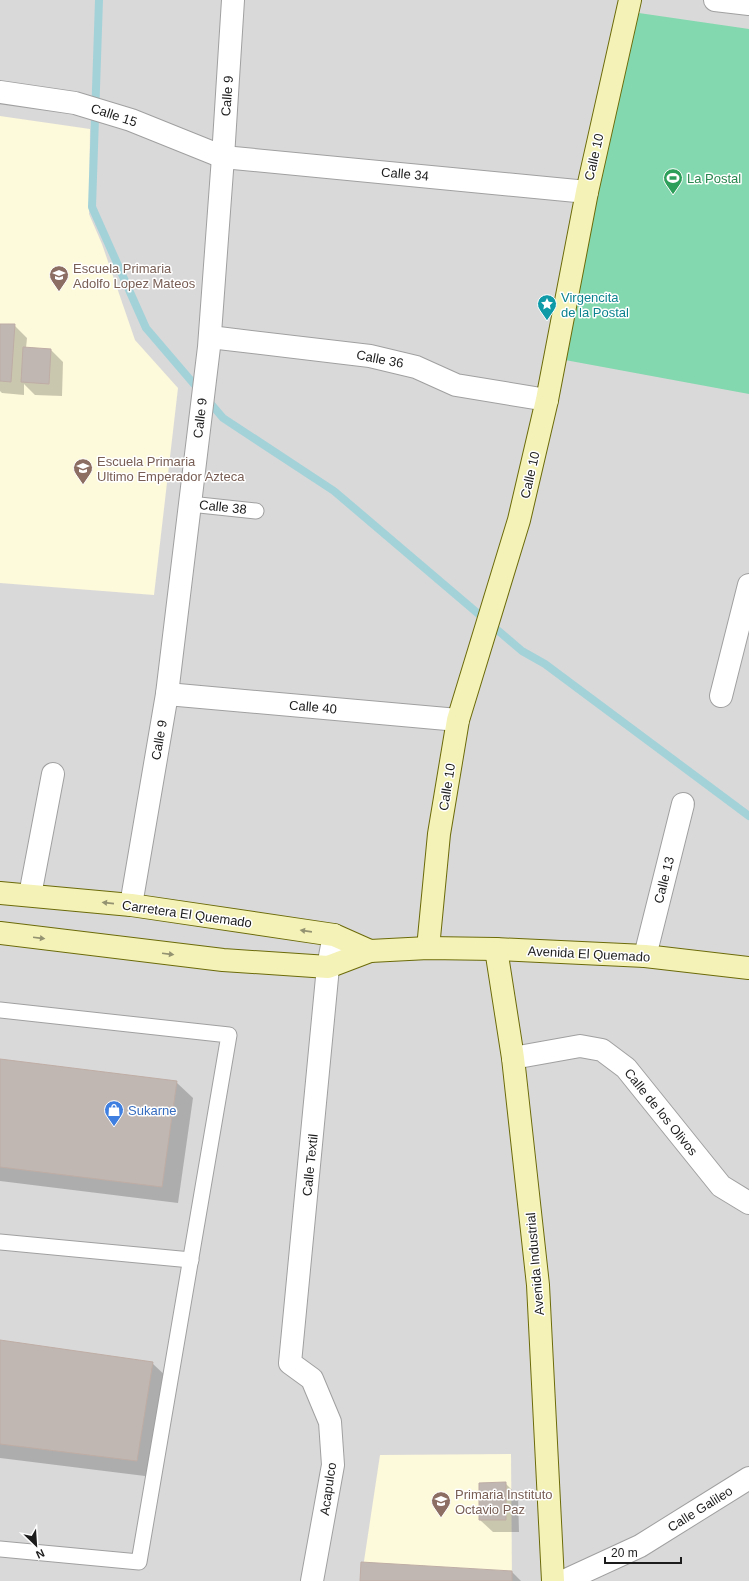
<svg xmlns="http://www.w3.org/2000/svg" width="749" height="1581" font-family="Helvetica,sans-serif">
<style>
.residential{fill:#dad9d9}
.education{fill:#fdf9db}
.pitch{fill:#83d8af}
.shadow{fill:#0003}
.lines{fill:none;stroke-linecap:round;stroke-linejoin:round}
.stream{stroke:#a4d2d9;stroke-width:8}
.building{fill:#c1b7b2;stroke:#beada5}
.lane-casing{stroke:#a0a0a0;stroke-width:17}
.street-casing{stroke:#a0a0a0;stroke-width:24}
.secondary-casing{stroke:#6b6b0a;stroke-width:24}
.lane{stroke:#fff;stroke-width:15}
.street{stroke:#fff;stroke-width:22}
.secondary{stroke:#f5f2b7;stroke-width:22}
.oneway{fill:#939271}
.labels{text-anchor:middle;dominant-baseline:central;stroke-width:3;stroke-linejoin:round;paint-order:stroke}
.street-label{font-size:13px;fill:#1c1c1c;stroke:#fff}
.leisure-label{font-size:13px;fill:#27864d;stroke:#fff;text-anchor:start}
.education-label{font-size:13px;fill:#785e54;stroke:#fff;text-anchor:start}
.culture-label{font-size:13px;fill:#0d838f;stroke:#fff;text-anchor:start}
.shop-label{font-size:13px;fill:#366cbe;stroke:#fff;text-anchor:start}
</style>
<rect width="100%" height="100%" fill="#ede8e2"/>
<rect class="residential" x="0" y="0" width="749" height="1581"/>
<g class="education">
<polygon points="0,116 90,129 89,214 102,244 135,340 178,388 154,595 0,583"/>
<polygon points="511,1454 512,1581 361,1581 380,1455"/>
</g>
<polygon class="pitch" points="632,12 749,29 749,394 565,360"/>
<g class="shadow">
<polygon points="0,325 14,325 27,338 26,348 51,350 63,362 62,396 35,395 24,384 24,395 2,393 0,391"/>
<polygon points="0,1060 176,1082 193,1098 178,1203 0,1181"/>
<polygon points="0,1341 152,1363 169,1379 153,1477 0,1458"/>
<polygon points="505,1483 518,1496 519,1532 493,1532 480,1520"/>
<polygon points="512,1572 521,1581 361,1581"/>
</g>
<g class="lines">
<polyline class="stream" points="99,0 92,207 146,328 223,418 334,491 522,651 545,664 749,816"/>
</g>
<g class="building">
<polygon points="0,324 15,324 11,382 0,381"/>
<polygon points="23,347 51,349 49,384 21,382"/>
<polygon points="0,1059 177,1081 162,1187 0,1167"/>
<polygon points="0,1340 153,1362 137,1461 0,1444"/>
<polygon points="506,1482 506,1520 479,1520 479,1483"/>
<polygon points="361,1562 512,1571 512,1581 360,1581"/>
</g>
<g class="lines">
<g class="lane-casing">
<g id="lane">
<polyline points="190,504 256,511"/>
<polyline points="0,1010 229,1035 139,1562 0,1549"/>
<polyline points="0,1242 191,1260"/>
</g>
</g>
<g class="street-casing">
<g id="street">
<polyline points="715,0 749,4"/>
<polyline points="0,92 75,103 131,120 223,157 587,192"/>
<polyline points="210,337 370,356 416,367 456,385 547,400"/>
<polyline points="167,694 458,720"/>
<polyline points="721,696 749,585"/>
<polyline points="30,895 53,774"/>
<polyline points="131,905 167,694 209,347 223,157 233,0"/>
<polyline points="645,956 683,804"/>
<polyline points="513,1058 580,1046 602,1050 626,1068 721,1186 749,1203"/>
<polyline points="312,1581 333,1465 330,1422 312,1379 290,1363 328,967 334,935"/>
<polyline points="564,1581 640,1546 749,1478"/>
</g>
</g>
<g class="secondary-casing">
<g id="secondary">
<polyline points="0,893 131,905 334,935 370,951"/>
<polyline points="0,933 223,960 328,967 370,951 428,948 496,949 645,956 749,968"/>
<polyline points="428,948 439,834 458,720 519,520 547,400 587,192 630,0"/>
<polyline points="496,949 513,1058 538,1285 553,1581"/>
</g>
</g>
<use href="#lane" class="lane"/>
<use href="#street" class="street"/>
<use href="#secondary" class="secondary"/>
</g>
<defs><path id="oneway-solid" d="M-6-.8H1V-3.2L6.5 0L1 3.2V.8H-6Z"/></defs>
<g class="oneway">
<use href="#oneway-solid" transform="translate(108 903) rotate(-174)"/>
<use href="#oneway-solid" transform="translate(306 931) rotate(-172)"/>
<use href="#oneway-solid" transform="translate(39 938) rotate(7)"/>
<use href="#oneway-solid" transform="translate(168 954) rotate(7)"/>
</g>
<defs>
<g id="stadium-pin" transform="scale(1)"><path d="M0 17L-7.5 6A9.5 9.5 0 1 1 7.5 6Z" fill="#2e9e5b" stroke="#fff"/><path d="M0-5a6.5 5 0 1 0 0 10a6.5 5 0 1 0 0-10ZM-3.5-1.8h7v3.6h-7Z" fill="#fff"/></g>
<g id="school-pin" transform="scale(1)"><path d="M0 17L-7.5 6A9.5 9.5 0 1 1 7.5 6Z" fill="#8d6e63" stroke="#fff"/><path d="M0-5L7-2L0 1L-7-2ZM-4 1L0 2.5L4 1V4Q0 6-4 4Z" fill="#fff"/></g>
<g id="sight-pin" transform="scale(1)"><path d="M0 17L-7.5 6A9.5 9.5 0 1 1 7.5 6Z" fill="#0f9aa8" stroke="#fff"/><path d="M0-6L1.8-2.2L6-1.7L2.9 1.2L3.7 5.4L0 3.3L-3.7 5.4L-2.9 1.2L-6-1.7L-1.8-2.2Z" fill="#fff"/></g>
<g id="shop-pin" transform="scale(1)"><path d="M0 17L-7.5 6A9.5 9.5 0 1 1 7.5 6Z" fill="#3f7fe0" stroke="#fff"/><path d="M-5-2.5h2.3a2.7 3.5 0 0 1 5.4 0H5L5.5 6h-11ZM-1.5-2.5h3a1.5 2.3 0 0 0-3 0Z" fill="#fff"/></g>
</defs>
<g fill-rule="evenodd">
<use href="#stadium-pin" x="673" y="178"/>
<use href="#school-pin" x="59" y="275"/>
<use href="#sight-pin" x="547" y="304"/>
<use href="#school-pin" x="83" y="468"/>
<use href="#shop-pin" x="114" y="1110"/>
<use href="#school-pin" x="441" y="1501"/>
</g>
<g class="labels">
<g class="street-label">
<text transform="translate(227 96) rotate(-86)">Calle 9</text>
<text transform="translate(114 115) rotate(18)">Calle 15</text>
<text transform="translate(594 157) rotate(-77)">Calle 10</text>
<text transform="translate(405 174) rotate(5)">Calle 34</text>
<text transform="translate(380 359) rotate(11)">Calle 36</text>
<text transform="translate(200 418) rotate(-83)">Calle 9</text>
<text transform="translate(530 475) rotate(-77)">Calle 10</text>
<text transform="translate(223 507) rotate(6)">Calle 38</text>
<text transform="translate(313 707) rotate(5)">Calle 40</text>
<text transform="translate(159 740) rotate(-80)">Calle 9</text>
<text transform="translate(447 787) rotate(-81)">Calle 10</text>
<text transform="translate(664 880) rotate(-76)">Calle 13</text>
<text transform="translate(187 914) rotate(8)">Carretera El Quemado</text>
<text transform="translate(589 954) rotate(3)">Avenida El Quemado</text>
<text transform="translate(661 1112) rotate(51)">Calle de los Olivos</text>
<text transform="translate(310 1165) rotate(-84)">Calle Textil</text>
<text transform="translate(535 1264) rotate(-95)">Avenida Industrial</text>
<text transform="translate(328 1489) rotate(-82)">Acapulco</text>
<text transform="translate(700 1509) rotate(-32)">Calle Galileo</text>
</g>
<g class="leisure-label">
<text x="687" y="178">La Postal</text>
</g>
<g class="education-label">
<text x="73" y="268">Escuela Primaria<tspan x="73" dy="15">Adolfo Lopez Mateos</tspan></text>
<text x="97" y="461">Escuela Primaria<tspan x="97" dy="15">Ultimo Emperador Azteca</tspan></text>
<text x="455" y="1494">Primaria Instituto<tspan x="455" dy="15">Octavio Paz</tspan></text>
</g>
<g class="culture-label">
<text x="561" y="297">Virgencita<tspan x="561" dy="15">de la Postal</tspan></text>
</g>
<g class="shop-label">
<text x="128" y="1110">Sukarne</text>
</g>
</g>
<g transform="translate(36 1545) rotate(155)" stroke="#ffffff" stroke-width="3" paint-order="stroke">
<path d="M0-3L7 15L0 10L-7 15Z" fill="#1c1c1c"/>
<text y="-6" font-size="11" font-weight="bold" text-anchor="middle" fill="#1c1c1c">N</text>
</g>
<path d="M605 1557v6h76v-6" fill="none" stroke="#1c1c1c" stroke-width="2"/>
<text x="611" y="1557" font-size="12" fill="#1c1c1c" stroke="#ffffff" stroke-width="3" paint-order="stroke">20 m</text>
</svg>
